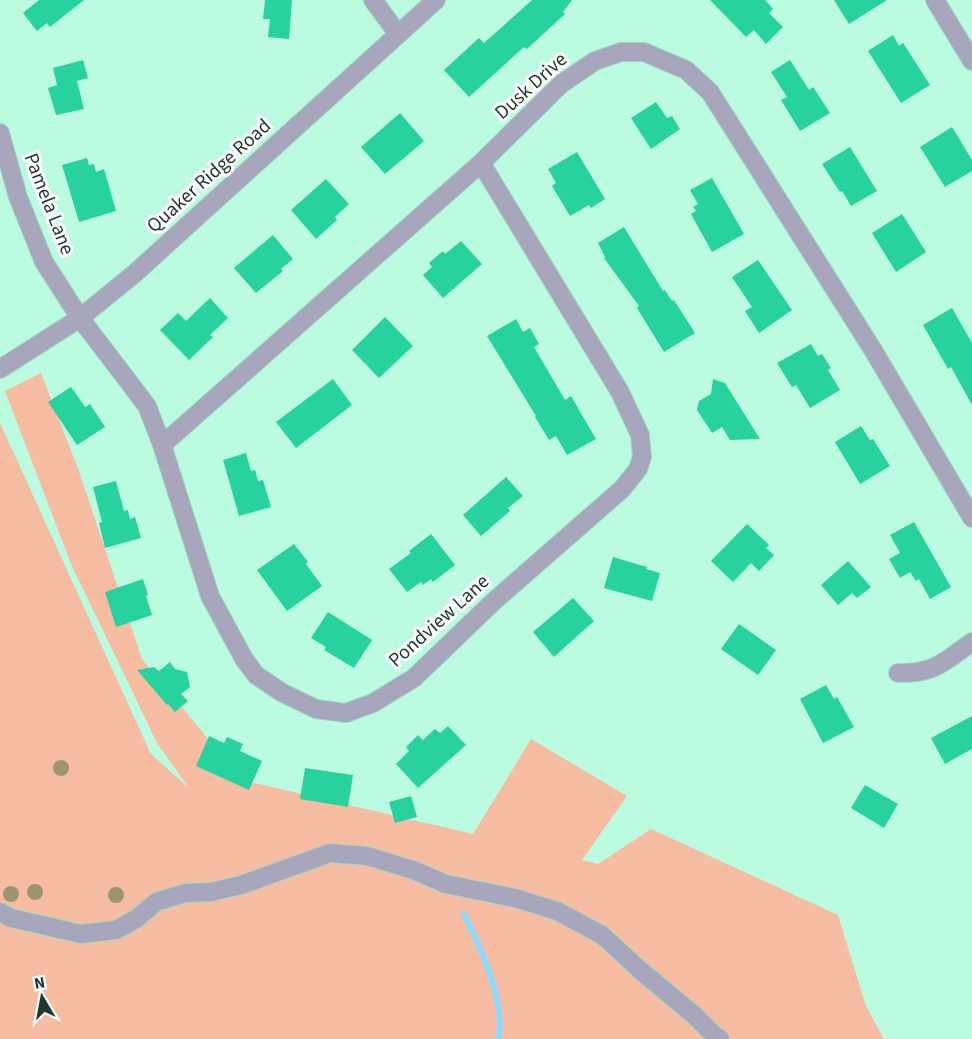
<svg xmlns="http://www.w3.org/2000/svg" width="972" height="1039" font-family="'Source Sans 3',sans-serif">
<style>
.green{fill:#f7bda2}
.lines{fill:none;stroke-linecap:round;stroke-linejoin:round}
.stream{stroke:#8cdbfc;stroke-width:6}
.building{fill:#27d29f}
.minor-casing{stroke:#9fd9c0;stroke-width:20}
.minor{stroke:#a7a6bd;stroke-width:18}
.tree{fill:#9d9471}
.labels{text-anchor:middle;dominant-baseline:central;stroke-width:6;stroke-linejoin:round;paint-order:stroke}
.street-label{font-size:20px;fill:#1e382e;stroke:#fff}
</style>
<rect width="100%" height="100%" fill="#bbfce0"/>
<polygon class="green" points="41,373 79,471 142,659 242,780 473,834 531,739 627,796 582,860 598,864 651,829 838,915 866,1006 884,1039 0,1039 0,423 151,754 189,788 157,743 71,564 5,391"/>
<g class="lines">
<path class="stream" d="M464,914C480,946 507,1005 498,1039"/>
</g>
<g class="building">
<polygon points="39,0 84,0 50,27 47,23 37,31 23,13"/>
<polygon points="265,0 292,0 289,39 268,37 270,19 263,19"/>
<polygon points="532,0 572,0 563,12 565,14 527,49 524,47 469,97 444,70 479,38 484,43"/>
<polygon points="710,0 765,0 773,9 769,13 783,27 766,44 754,30 746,37"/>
<polygon points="834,0 887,0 849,24"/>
<polygon points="893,35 899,46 903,43 930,85 901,103 868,51"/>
<polygon points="83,60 88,78 77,81 84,109 56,115 48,88 57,85 53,68"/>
<polygon points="790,60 809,90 813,87 830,113 800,131 781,100 787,97 771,72"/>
<polygon points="656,102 667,118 672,116 680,129 651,149 631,118"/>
<polygon points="400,113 424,141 385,174 361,147"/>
<polygon points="952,127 972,160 972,171 945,187 920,147"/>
<polygon points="850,147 877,191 851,206 842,191 840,192 822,164"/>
<polygon points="577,152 605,199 591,208 589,205 570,216 552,186 556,183 548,169"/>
<polygon points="87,158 89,165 94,164 96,172 104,169 116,211 79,222 62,165"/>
<polygon points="712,178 744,234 712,252 691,214 696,211 693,207 698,204 690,190"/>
<polygon points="326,179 349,204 335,217 337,220 316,239 291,210"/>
<polygon points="902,214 926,252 896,272 872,233"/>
<polygon points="624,227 663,291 665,290 672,301 674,300 695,333 664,352 637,308 639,306 604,258 605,257 598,243"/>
<polygon points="273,235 293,259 281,269 283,271 256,293 234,268"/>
<polygon points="461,241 482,264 443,298 423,275 432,267 429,263 443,251 445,254"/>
<polygon points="758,260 792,310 759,333 745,311 752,307 732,277"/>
<polygon points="210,298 228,318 210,335 213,337 189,360 160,330 178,313 186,321"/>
<polygon points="952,308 972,343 972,405 951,367 948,369 923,325"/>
<polygon points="385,317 413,346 379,378 352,350"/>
<polygon points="516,319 523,332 530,328 539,344 534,347 565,400 571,396 596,439 567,455 556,436 549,440 535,417 536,416 487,336"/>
<polygon points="811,344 818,356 822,354 831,368 828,370 840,390 810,408 796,385 792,387 777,363"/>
<polygon points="333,379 352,405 296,448 276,422"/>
<polygon points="713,379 725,383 760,439 730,440 722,427 712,433 697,410 699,401 711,394"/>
<polygon points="71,387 85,407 90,404 105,427 77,445 48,402"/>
<polygon points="861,426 870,440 873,439 890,466 860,484 835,442"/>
<polygon points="246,453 251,471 255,470 258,481 263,480 271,507 239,516 223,460"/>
<polygon points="506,477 523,496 508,508 510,511 481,536 463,515"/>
<polygon points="116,481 124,511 128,510 130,519 135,517 141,538 105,548 99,523 102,522 93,487"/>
<polygon points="914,522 951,587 930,599 919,579 916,581 910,572 900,578 889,559 900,553 890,535"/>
<polygon points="747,524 769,545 766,548 774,555 759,571 751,563 733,582 711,561"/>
<polygon points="431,534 455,565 433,582 431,579 423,585 421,582 407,592 389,569 411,553 409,551"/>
<polygon points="294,544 308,562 306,564 322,586 287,611 257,570"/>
<polygon points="613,557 647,567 646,569 660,573 652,601 604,588"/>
<polygon points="848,561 871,587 857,598 852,593 838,605 821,585"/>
<polygon points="143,579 148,595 146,596 152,615 116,627 105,592"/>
<polygon points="573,598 594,621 554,657 533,632"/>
<polygon points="328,612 372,640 354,668 324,650 326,647 311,638"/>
<polygon points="739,624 776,650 758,675 721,649"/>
<polygon points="170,662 175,669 187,672 190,687 181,694 188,701 175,712 168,704 167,705 137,670 154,667 159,671"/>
<polygon points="826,685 834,699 837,697 854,727 823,743 800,699"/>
<polygon points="972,716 972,749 945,764 931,738"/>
<polygon points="448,726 466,745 418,788 396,764 409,751 406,747 418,735 423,740 435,729 440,733"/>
<polygon points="209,736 224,743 227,737 243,744 240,751 262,761 249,790 196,766"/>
<polygon points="305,768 353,775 348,807 300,799"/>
<polygon points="865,785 898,804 884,828 851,808"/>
<polygon points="411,796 417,817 395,823 389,802"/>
</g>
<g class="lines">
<g class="minor-casing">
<g id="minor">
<polyline points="373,0 398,34"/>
<polyline points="935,0 972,61"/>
<polyline points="0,133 18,197 44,262 80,318 147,406 162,445 210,596 244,659 256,675 281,692 316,709 346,713 373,703 414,678 493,602 622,489 638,469 642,457 640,435 620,392 481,163"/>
<polyline points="0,369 80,318 134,274 436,0"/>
<polyline points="162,445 481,163 561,84 595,61 621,52 644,52 686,70 710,92 873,350 972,518"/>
<path d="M898,673C934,674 944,662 972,642"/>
<polyline points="0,912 11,918 81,934 116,930 136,919 156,902 185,893 211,892 241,885 330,853 367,856 413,870 446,884 515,898 557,911 602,935 640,970 695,1016 714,1035 720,1039"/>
</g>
</g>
<use href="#minor" class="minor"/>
</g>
<g class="tree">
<circle cx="61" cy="768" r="8"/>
<circle cx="35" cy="892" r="8"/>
<circle cx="11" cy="894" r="8"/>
<circle cx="116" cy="895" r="8"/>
</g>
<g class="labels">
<g class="street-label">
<text transform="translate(531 86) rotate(-42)">Dusk Drive</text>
<text transform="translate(209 176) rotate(-42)">Quaker Ridge Road</text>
<text transform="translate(49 204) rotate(69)">Pamela Lane</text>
<text transform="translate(439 621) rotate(-42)">Pondview Lane</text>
</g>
</g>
<g transform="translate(42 997) rotate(350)" stroke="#ffffff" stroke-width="4.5" paint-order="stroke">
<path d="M0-4.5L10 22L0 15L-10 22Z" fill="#1e382e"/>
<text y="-9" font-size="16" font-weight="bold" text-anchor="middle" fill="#1e382e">N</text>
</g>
</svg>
